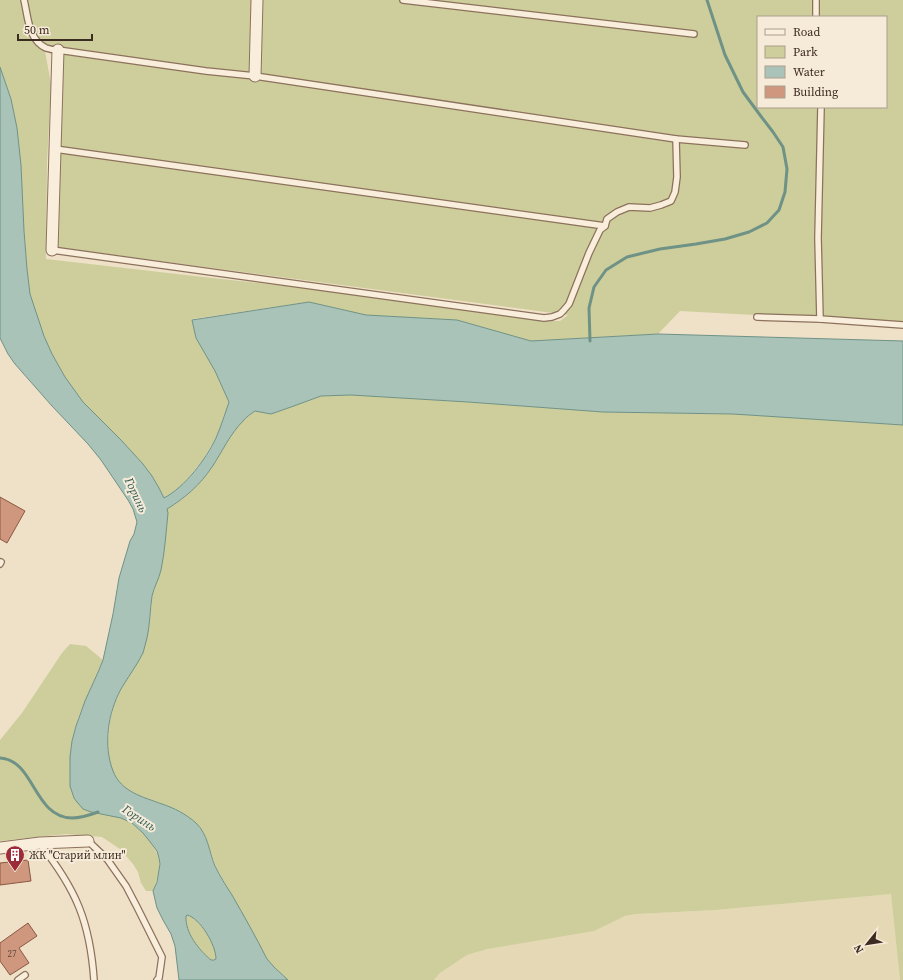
<svg xmlns="http://www.w3.org/2000/svg" width="903" height="980" font-family="'Source Serif 4',serif">
<style>
.farmland{fill:#e5d8b5}
.green{fill:#cdce9b;fill-rule:evenodd}
.water{fill:#a9c3b9;stroke:#6f9286;fill-rule:evenodd}
.lines{fill:none;stroke-linecap:round;stroke-linejoin:round}
.stream{stroke:#6f9286;stroke-width:3}
.building{fill:#ce977e;stroke:#8b5842}
.lane-casing{stroke:#8c715c;stroke-width:8}
.street-casing{stroke:#8c715c;stroke-width:13}
.lane{stroke:#f9eedc;stroke-width:5.5}
.street{stroke:#f9eedc;stroke-width:11}
.labels{text-anchor:middle;dominant-baseline:central;stroke-width:4;stroke-linejoin:round;paint-order:stroke}
.number-label{font-size:9px;fill:#604638}
.poi-label{font-size:11px;fill:#3c2b20;stroke:#f6ead8;text-anchor:start}
.water-label{font-size:12px;font-style:italic;fill:#2f5c54;stroke:#f6ead8}
</style>
<rect width="100%" height="100%" fill="#efe0c8"/>
<polygon class="farmland" points="891,894 900,980 434,980 440,973 467,955 487,949 636,914 716,910"/>
<g class="green">
<path d="M0,0H21L26,23L29,33L32,38L45,51L51,84L47,162L46,259L203,277L313,289L545,321H560L568,315L55,247L62,48C57,47 53,47 49,45C31,40 31,15 28,0H903V323L680,311L658,334L531,341L457,320L366,315L309,302L192,319L196,338L215,371L229,402L216,438L202,461L189,477L178,489L164,498L159,488L152,476L143,464L121,440L83,403L65,377L52,354L44,336L30,294L27,269L24,231L21,165L17,128L11,99L0,67ZM758,17H886V107H758Z"/>
<path d="M351,395L468,402L603,412L733,414L903,425V980H900L891,894L716,910L636,914L625,916L594,931L487,949L467,955L440,973L434,980H288L274,967L267,959L216,867L204,833L200,827L194,821L184,814L172,808L137,795L128,790L120,783L113,773L109,759L108,741L110,721L114,705L120,691L142,653L150,621L152,597L160,572L167,509C185,499 200,485 212,467C222,452 230,434 243,421C247,417 251,414 255,411L271,414L291,407L321,396Z"/>
<path d="M70,644L86,646L103,660C96,678 87,695 80,713C73,731 70,750 70,769C70,777 69,786 72,793C74,799 78,801 82,804C85,807 88,810 91,812C99,815 112,814 121,818C132,821 140,829 147,838C164,859 161,867 153,891H146L141,883L138,872L133,864L120,849L102,837L66,834L0,841V740L22,713L62,653Z"/>
<path d="M187,915C200,919 217,945 216,959L211,960C199,950 185,933 186,916Z"/>
</g>
<path class="water" d="M0,67L11,99L17,128L21,165L24,231L27,269L30,294L44,336L52,354L65,377L83,402L121,440L143,464L152,476L159,488L164,498C185,487 206,459 216,438C221,426 225,414 229,402L215,371L196,338L192,320L309,302L366,315L457,320L531,341L658,334L903,341V425L733,414L603,412L468,402L351,395L321,396L291,407L271,414L255,411C251,414 246,417 243,421C230,434 222,452 212,467C200,485 185,498 167,509L168,513C166,532 165,551 161,570C159,579 154,587 152,596C150,610 150,624 147,638C146,643 144,648 143,653C137,665 128,677 121,689C108,713 103,745 113,771C121,792 143,797 162,804C174,808 186,814 196,823C208,834 209,852 215,866C220,876 226,886 232,895C244,916 256,937 267,959L274,967L288,980H179L175,946L171,934L163,920L157,908L153,891L157,882L160,864L159,858L157,851L151,843L143,833L132,823L121,818L91,812L83,809L77,802L74,798L70,786V757L72,741L76,726L85,701L99,670L103,660L113,614L119,578L130,541L134,534L137,522L133,509L128,500L101,460L88,444L52,406L15,364L8,354L0,338ZM187,915C200,918 216,945 216,959L214,960H211C199,950 185,933 186,916Z"/>
<g class="lines">
<g class="stream">
<polyline points="590,341 589,308 594,287 606,270 627,257 660,249 696,244 725,239 749,232 767,223 779,210 785,192 787,169 783,147 773,132 760,115 743,92 725,55 707,0"/>
<path d="M0,758C35,760 33,817 72,818C81,818 90,815 98,812"/>
</g>
</g>
<g class="building">
<polygon points="0,497 25,511 7,543 0,539"/>
<polygon points="28,860 31,881 0,885 0,863"/>
<polygon points="28,923 37,936 19,948 29,963 10,975 0,961 0,943"/>
</g>
<g class="lines">
<g class="lane-casing">
<g id="lane">
<path d="M24,0C28,16 28,40 46,48C49,49 54,50 58,50L206,71L255,76L676,139L745,145"/>
<polyline points="403,0 694,34"/>
<polyline points="816,0 816,17"/>
<polyline points="55,149 605,226"/>
<polyline points="52,250 544,318 552,317 560,314 563,311 569,304 589,253 600,230 605,226 607,219 617,212 629,207 650,208 661,205 671,201 675,192 677,177 676,139"/>
<polyline points="757,317 820,319 903,325"/>
<polyline points="820,319 818,238 821,107"/>
<polyline points="0,564 1,562"/>
<polyline points="88,841 107,859 126,886 137,907 162,957 159,978 157,980"/>
<path d="M40,844C76,889 90,922 94,980"/>
<polyline points="18,980 25,975"/>
</g>
</g>
<g class="street-casing">
<g id="street">
<polyline points="255,76 257,0"/>
<polyline points="52,250 58,50"/>
<polyline points="0,848 40,843 88,841"/>
</g>
</g>
<use href="#lane" class="lane"/>
<use href="#street" class="street"/>
</g>
<defs>
<g id="building-pin" transform="scale(1)"><path d="M0 17L-7.5 6A9.5 9.5 0 1 1 7.5 6Z" fill="#9c2c38" stroke="#f6ead8"/><path d="M-4-6H4V6H1V3H-1V6H-4ZM-2.5-4.3h1.7v1.8h-1.7ZM.8-4.3h1.7v1.8H.8ZM-2.5-1h1.7V.8h-1.7ZM.8-1h1.7V.8H.8Z" fill="#fff"/></g>
</defs>
<g fill-rule="evenodd">
<use href="#building-pin" x="15" y="855"/>
</g>
<g class="labels">
<g class="number-label">
<text x="12" y="954">27</text>
</g>
<g class="poi-label">
<text x="29" y="855">ЖК "Старий млин"</text>
</g>
<g class="water-label">
<text transform="translate(136 495) rotate(65)">Горинь</text>
<text transform="translate(139 818) rotate(33)">Горинь</text>
</g>
</g>
<rect x="757" y="16" width="130" height="92" fill="#f6ead8" stroke="#ac9e8e"/>
<rect x="765" y="29" width="20" height="6" fill="#f9eedc" stroke="#ac9e8e"/>
<text x="793" y="36" font-size="12" fill="#3c2b20">Road</text>
<rect x="765" y="46" width="20" height="12" fill="#cdce9b" stroke="#ac9e8e"/>
<text x="793" y="56" font-size="12" fill="#3c2b20">Park</text>
<rect x="765" y="66" width="20" height="12" fill="#a9c3b9" stroke="#ac9e8e"/>
<text x="793" y="76" font-size="12" fill="#3c2b20">Water</text>
<rect x="765" y="86" width="20" height="12" fill="#ce977e" stroke="#ac9e8e"/>
<text x="793" y="96" font-size="12" fill="#3c2b20">Building</text>
<g transform="translate(867 944) rotate(240)" stroke="#f6ead8" stroke-width="3" paint-order="stroke">
<path d="M0-3L7 15L0 10L-7 15Z" fill="#3c2b20"/>
<text y="-6" font-size="11" font-weight="bold" text-anchor="middle" fill="#3c2b20">N</text>
</g>
<path d="M18 34v6h74v-6" fill="none" stroke="#3c2b20" stroke-width="2"/>
<text x="24" y="34" font-size="12" fill="#3c2b20" stroke="#f6ead8" stroke-width="3" paint-order="stroke">50 m</text>
</svg>
